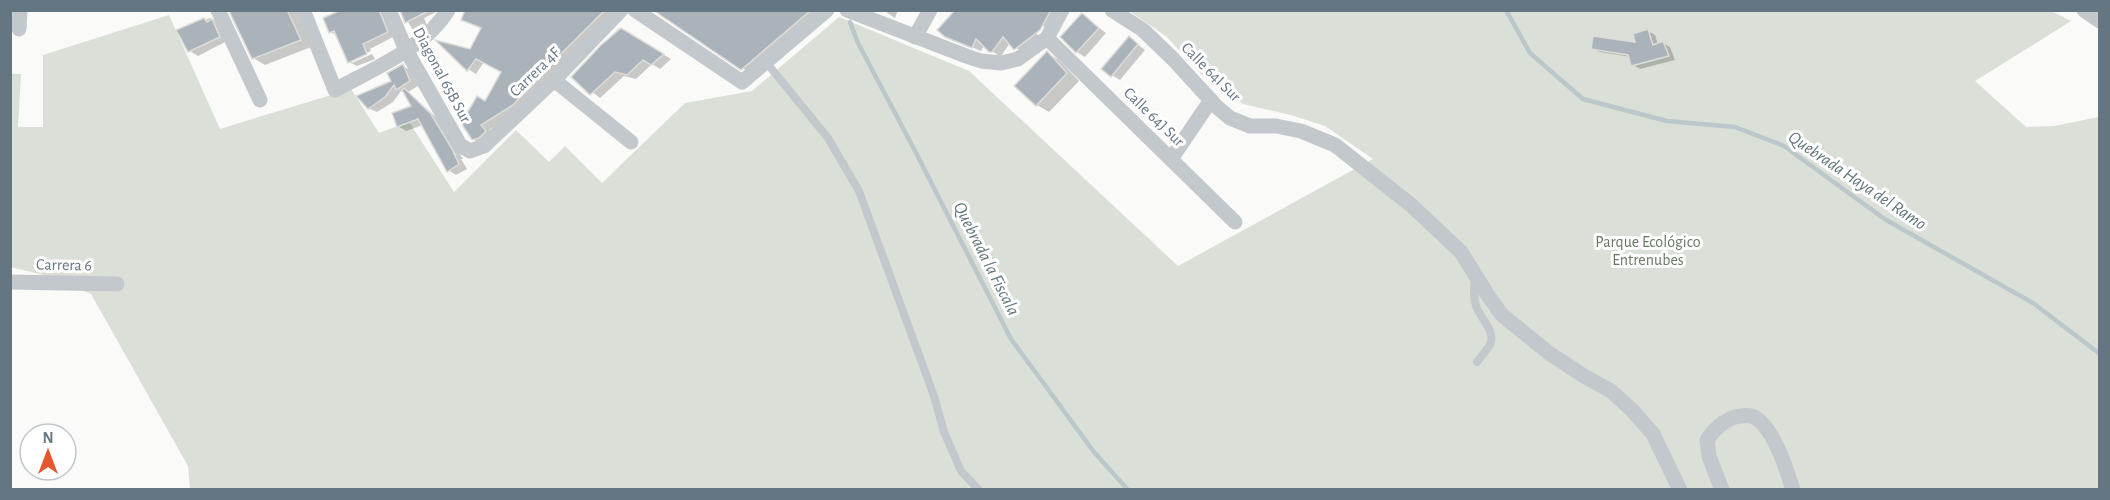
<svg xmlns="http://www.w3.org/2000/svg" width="2110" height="500" font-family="'Alegreya Sans',sans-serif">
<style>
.green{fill:#dadfd7}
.shadow{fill:#0003}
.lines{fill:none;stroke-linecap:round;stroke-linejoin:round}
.stream{stroke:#bbc7cb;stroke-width:4.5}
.building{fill:#aab3b9;stroke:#dcdcda;stroke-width:1.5}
.service{stroke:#c3c8cc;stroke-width:8}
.minor{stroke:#c3c8cc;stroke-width:15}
.labels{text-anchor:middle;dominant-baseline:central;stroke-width:6;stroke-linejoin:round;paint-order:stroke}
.street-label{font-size:16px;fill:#657683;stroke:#fff}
.park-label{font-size:16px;fill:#687a64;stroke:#fff}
.water-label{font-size:18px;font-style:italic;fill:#60757c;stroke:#fff}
</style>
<rect width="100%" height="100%" fill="#fafaf8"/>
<polygon class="green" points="1129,11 2051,11 2071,21 1975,81 2026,127 2054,126 2099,117 2099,489 190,489 188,466 91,294 43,275 11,267 11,74 21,74 18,127 43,127 43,55 169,15 220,129 351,89 379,133 409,122 454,192 516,130 549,162 565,146 602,183 685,103 752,91 839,17 969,71 1178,266 1373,159 1325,126 1291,115 1243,104 1201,74 1166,36"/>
<g class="shadow">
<polygon points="231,10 295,10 311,47 265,65 253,58"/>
<polygon points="345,10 390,10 395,36 370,49 371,51 352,59 352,63 372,54 375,59 357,66 349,62 337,35 330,32"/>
<polygon points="401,10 440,10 424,18 429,31 422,37 414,32"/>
<polygon points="587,10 618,10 521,109 489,130 493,136 481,144 473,139 486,103 503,72 484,62 476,74 468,69 471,51 482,29 471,24"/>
<polygon points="656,10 816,10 752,74"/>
<polygon points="883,10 898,10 895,18"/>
<polygon points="1017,10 1042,40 1023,53 1010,43 1001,56 999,56 984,45 981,51 946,36"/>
<polygon points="1033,10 1060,10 1049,29 1043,26"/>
<polygon points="1082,15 1106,33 1085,57 1077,52 1062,37"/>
<polygon points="210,18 218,22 227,41 198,56 190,51 178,31"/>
<polygon points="619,28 671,59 660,69 652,64 636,79 624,76 600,98 573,77"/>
<polygon points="1648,31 1655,35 1658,45 1663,43 1670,47 1675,60 1640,69 1633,65 1631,57 1600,52 1592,48 1637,43"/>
<polygon points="1129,38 1145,50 1120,80 1112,75"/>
<polygon points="1047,53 1059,60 1079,81 1049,112 1037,105"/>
<polygon points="403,66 411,71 418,86 408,92 440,121 463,159 461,159 467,169 456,175 448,170 423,125 406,131 398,126 413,107 406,94 401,91 393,102 377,112 368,108 393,82"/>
</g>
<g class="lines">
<g class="stream">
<polyline points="1506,10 1530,53 1583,99 1667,121 1735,127 1784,146 1886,220 2033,303 2100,354"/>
<polyline points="850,22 858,43 914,149 1011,339 1094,452 1128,490"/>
</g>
</g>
<g class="building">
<polygon points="287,10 301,40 252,59 229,11"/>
<polygon points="341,10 379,10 388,32 363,44 367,54 348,63 334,31 329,33 323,18"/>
<polygon points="400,10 430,10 405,23"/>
<polygon points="465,10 605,10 525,90 527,90 513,105 481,125 486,131 479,138 472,140 461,123 477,96 485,101 501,72 476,59 467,71 435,40 470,49 481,28 461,20"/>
<polygon points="653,10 811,10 741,70"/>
<polygon points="955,10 1051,10 1040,30 1014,50 1003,37 992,52 989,52 976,39 972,48 945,37 937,30"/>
<polygon points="1082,13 1099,28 1076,53 1060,37"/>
<polygon points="204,18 207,22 212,19 220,37 188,52 176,30"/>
<polygon points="621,28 664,54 651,65 643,60 627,75 615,72 590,95 571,77 600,46"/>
<polygon points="1648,29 1653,45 1663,41 1669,56 1631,66 1628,55 1591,49 1593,36 1635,42 1633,34"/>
<polygon points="1129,36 1138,44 1111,77 1101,69"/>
<polygon points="1047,51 1067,73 1036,106 1014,86"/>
<polygon points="403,64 410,81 396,90 394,85 385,97 368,109 356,96 391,81 387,73"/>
<polygon points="404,88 431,114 455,154 454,154 459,164 447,172 418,119 397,127 392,113 411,106 402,90"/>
</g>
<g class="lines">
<g class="service">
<polyline points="766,62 828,138 859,191 934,396 944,432 961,471 979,490"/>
<path d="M1475,277C1474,287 1473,297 1476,306C1480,318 1494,329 1491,342C1489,349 1481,356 1477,362"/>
</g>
<g class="minor">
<polyline points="218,10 260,100"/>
<path d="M303,10L335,90C373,69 425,48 448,10"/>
<polyline points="389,10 406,50 460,145 470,151 484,146 554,80 621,10"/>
<polyline points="635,10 742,82 827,10"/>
<polyline points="847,10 966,56 981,61 1001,63 1018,59 1047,38 1062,10"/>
<polyline points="1112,10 1143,30 1173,59 1217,107 1230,118 1250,126 1276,126 1301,131 1335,145 1411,205 1461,252 1487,294 1502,315 1549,353 1584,376 1611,391 1632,410 1653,434 1680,490"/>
<polyline points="2084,10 2100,21"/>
<polyline points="19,29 20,10"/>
<polyline points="915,37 930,10"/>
<polyline points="1047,38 1235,222"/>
<polyline points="554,80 631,142"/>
<polyline points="1171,159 1211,100"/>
<polyline points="10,282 117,284"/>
<path d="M1722,490L1709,456L1707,440C1714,429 1723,421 1735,417C1741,416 1748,414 1754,417C1773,426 1787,470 1793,490"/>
</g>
</g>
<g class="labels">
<g class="street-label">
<text transform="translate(535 72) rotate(-44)">Carrera 4F</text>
<text transform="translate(1211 72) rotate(45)">Calle 64I Sur</text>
<text transform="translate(442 75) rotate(62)">Diagonal 65B Sur</text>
<text transform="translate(1154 117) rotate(44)">Calle 64J Sur</text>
<text transform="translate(64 265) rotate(1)">Carrera 6</text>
</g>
<g class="park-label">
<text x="1648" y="242">Parque Ecológico<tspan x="1648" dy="18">Entrenubes</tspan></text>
</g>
<g class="water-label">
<text transform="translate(1857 181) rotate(34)">Quebrada Haya del Ramo</text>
<text transform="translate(986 259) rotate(63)">Quebrada la Fiscala</text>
</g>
</g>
<rect width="2110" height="500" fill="none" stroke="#657683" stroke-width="24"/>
<g transform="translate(48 452)"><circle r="28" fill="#ffffff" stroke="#c1c8cd" stroke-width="1.5"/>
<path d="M0-4.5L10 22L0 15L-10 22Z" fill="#e4572e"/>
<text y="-9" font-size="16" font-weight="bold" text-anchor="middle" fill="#657683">N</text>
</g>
</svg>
